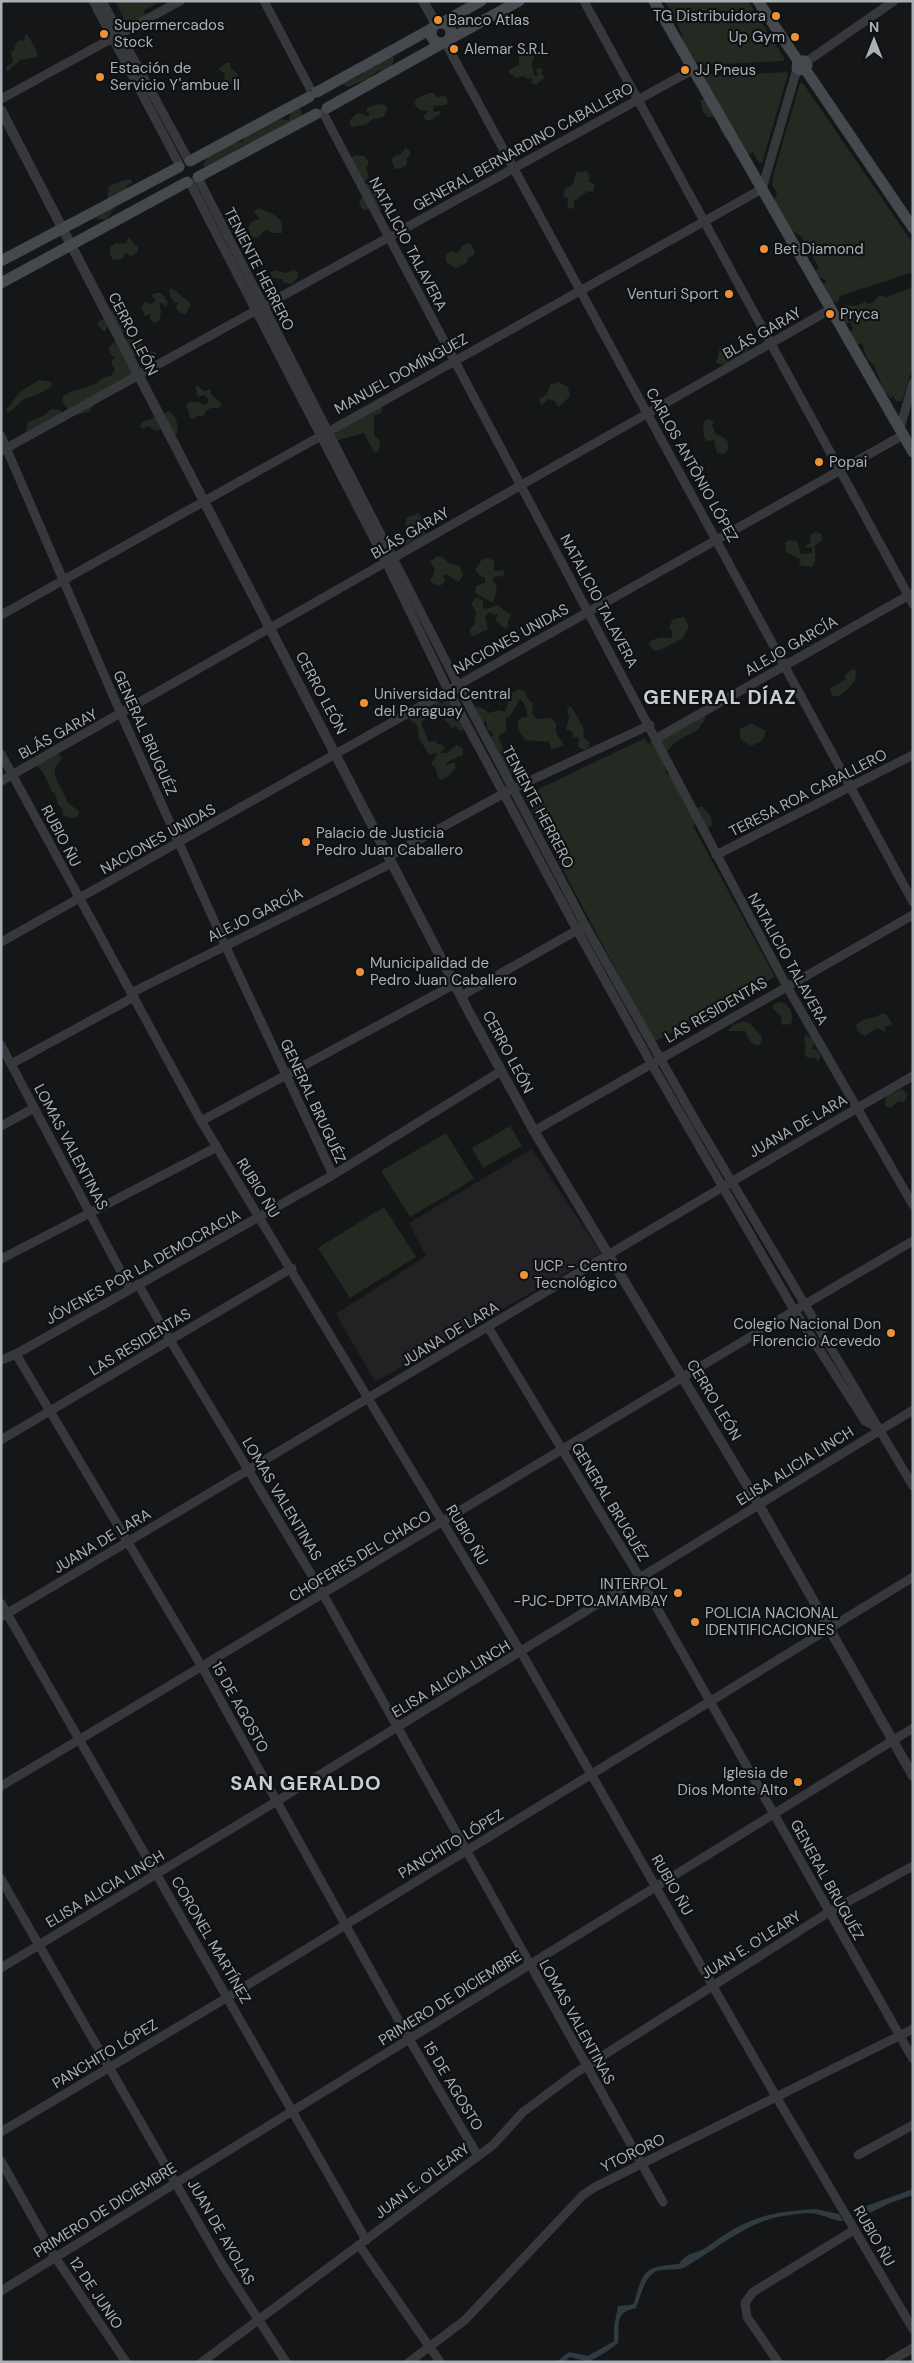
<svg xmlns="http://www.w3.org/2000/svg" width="914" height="2363" font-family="'DM Sans',sans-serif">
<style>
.built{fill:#222224}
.green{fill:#222a22}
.water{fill:#2f3b40}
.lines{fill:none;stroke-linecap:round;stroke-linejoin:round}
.minor{stroke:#37383c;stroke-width:9}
.tertiary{stroke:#37383c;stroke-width:10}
.secondary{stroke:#45484c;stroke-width:11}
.poi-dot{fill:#ed9138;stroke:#101112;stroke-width:2}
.labels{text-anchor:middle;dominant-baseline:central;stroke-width:4.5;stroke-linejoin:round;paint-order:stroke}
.poi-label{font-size:15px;fill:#a8afb7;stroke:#101112;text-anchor:start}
.street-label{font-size:15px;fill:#a8afb7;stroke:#101112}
.district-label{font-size:20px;font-weight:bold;letter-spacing:1px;fill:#c9cdd3;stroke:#101112}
</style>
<rect width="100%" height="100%" fill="#151617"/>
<polygon class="built" points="532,1149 601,1253 375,1382 336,1314 426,1256 409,1223"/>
<g class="green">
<polygon points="115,1 162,1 143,11 146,16 130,23 125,21"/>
<polygon points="665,1 748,1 784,58 784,61 700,65 698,62 690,66 680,38 683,36"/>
<polygon points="25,35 28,35 37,52 37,57 20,60 7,72 6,67 13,62 11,52 14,50 16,43 19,40 24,41"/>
<polygon points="530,46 535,53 532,64 534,75 539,76 536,70 539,68 543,69 541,74 545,77 536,85 531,83 532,78 528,79 524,76 516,78 509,73 509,70 519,65 519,50"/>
<polygon points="392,55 394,59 392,65 383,72 378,71 369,78 348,87 342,84 363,74 365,70 373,65 376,67 378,63"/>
<polygon points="226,63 230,63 231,69 238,74 239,81 234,85 224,82 225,74 218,69"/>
<polygon points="708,66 710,73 714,76 786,72 788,74 762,163 759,163 753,152 747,155 725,138 720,130 721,124 714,117 708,117 703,112 700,100 706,98 699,87 693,82 699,72"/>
<polygon points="800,83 803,83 913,244 913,272 840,296 837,303 831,302 822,284 826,283 825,279 818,277 814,272 819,268 801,236 790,231 774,201 777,193 772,185 773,176"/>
<polygon points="429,93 434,93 436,97 445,96 448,102 446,105 434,106 433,112 441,111 440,114 431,120 426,120 423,116 429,111 420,110 414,104 416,99"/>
<polygon points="377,104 386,105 387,110 383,117 373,119 365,125 352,127 350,125 350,120 358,113 369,116 370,114 366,111 367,108"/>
<path d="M299,107L303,115L248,146L244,145L217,162H213L206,167L203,165C210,151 229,144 243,141L244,135L276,119L289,120L291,110Z"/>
<polygon points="406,147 411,153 407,159 407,165 402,168 395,169 391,160 394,156 401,154"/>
<polygon points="355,155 364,156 369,162 366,168 369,177 365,182 351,158"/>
<polygon points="587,171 590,177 589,182 595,184 593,192 588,191 574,201 574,209 568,208 567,203 569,199 563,195 565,189 573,184 576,172"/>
<polygon points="128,179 132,180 132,183 126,186 128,189 106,220 93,218 92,209 97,204 107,201 109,186"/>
<polygon points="368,183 375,185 382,199 380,203 381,209 369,208 365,210 361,208 359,202 362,197 359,189"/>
<path d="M259,208C269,213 286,216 282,233H272L266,229L258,238L252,237L248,227L251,222L260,219L254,211Z"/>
<polygon points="129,237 134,244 138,246 138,252 131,256 125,253 123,259 113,260 110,255 110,247 116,243 125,244"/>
<polygon points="468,243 471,244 475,251 473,256 468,258 467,263 456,268 446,262 446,254 452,251 458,253 462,246"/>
<polygon points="275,270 285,273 294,270 298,273 297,278 292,284 284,283 282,279 270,278 270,273"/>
<polygon points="913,287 913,367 902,401 896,401 893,396 891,399 883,389 874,365 867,358 862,344 853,344 850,333 853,328 850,322 846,324 836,311 846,305 856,306 865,302 869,304 874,302 879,295 886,297"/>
<polygon points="172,288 191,304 185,315 183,313 180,313 176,308 178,302 174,303 170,296 169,290"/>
<polygon points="156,293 161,293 168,302 166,307 162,303 159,303 161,311 160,320 155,323 150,319 150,314 144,316 144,312 141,309 144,302 151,304 156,301 151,295"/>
<polygon points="120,307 124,308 121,313 122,317 126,315 124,312 126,309 130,316 123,333 108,325 105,331 102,330 97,324 99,321 107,319 111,311"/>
<path d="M128,339L141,342L147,350L157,353L153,358L141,361L136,356L133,357V372L130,377L96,401L89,412L73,415L62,402L63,396C77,387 92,390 104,377L111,376L115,370L111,362L115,357L110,354L109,348L113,343Z"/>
<polygon points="745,339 751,339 752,347 747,351 743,359 723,365 716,363 720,348 727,348 732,353 742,349"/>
<path d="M39,380L51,382L52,385C46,393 33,395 23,400C16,404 15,411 7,412V409L20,392Z"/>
<polygon points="558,382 568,387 570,396 560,406 557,406 555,401 548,399 543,405 540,404 539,399 547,394 550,385"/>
<path d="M198,386L204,391L210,389L212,395L222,404L219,408C211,408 208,407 203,416H197L193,419L189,417V411L186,407L188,402H198L205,405L208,403V399L204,395L198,397L196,394L197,391L195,387Z"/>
<polygon points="381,405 383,408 381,413 374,416 374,436 380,440 379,451 374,452 364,433 335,441 333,436 359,410"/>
<polygon points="51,409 61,410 61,414 29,433 26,431 28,422 43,416"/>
<path d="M170,411C176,417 180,427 176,435L161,426V429L156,431L149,426L143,429L140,427L142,422Z"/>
<path d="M707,419L714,421L712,425L716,434C725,439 731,439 727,452L724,454L717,453L714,440L707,441L704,437L703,424Z"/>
<polygon points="418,513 429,526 429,531 424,529 426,536 405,546 404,542 411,537 403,530 406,526 406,518"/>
<path d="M816,532L822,534V540L815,546C814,553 818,561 812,567L799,565L800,559L786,552L785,542L791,540L797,541L801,554L812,553V547L806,548V546L811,542L810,535Z"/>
<polygon points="441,556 450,564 459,565 463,575 459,582 446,574 443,576 445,581 440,586 430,582 435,570 430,562 436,557"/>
<polygon points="488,558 494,561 494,571 505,570 503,576 494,577 493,579 497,588 493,603 475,593 476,586 485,583 485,577 482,577 475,570 482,559"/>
<polygon points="477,597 483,601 483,608 486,609 498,605 506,612 509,613 511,615 508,621 508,627 505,629 496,621 497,614 494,615 489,612 485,617 488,629 474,636 471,635 469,629 474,625 476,612 471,604"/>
<path d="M684,617L689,627L682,639C672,643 666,648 656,651L651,648L649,643C654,637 665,637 672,638V631L669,627L673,619Z"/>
<path d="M852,669L855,670C859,681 848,689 839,696H832L830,688L846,679L845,675Z"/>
<path d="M520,689L525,692L528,699L533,704L532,713L537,719L551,718L556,723V733L564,745L551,750L549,742L526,740C520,732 514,728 520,718L527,717C528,712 525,702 520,699L510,716L506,717V731L498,736L503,749L509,753L508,757L516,767L510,779L490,738L494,735L487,729L486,720L483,725L474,724C469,719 470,711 475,706L484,709L489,713L499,710L505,712L508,703L506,695Z"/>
<polygon points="447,696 458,711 458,717 464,720 465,725 462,731 458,730 457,727 454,726 453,729 442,717 448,713 446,710 439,716 423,720 421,723 429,742 436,741 437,744 443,745 445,748 440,753 446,753 457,745 463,748 463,755 447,762 446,765 454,762 456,768 447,777 441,780 438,778 436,769 431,764 438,753 429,755 419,738 417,725 409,719 408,716 419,712 420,714 422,713 423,706 437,701 442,704"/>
<polygon points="571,706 583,727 584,738 589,742 589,747 585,750 578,747 579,737 573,738 572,732 566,729 569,718 567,709"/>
<path d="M706,715L705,721L700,725V728C688,737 676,738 668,751H665L664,765L667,774L673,776L696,808L702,806L711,816L712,826L703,829L696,822L693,826L775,977L654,1042L524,796L645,738L648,744Z"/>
<polygon points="751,723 766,731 763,740 751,746 740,739 740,729"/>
<path d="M58,753L62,759C60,762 56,765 55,769C52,777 66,795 68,803L79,811L78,817L69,818L63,815V809L58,805L55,793L52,792L43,772L36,765Z"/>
<path d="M779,1002C789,1003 795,1014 791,1024L782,1025L781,1016L772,1008L774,1004Z"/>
<path d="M881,1014H886L892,1024L885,1027L886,1032L877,1028L864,1036L857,1031L856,1025C866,1016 872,1020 881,1014Z"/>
<polygon points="743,1021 750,1023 762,1037 761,1043 758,1046 751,1043 745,1031 728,1031 733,1025"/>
<polygon points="806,1035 815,1041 812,1049 817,1050 821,1057 818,1062 815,1057 808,1058 804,1054 806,1048 804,1038"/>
<polygon points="902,1089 908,1094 904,1103 898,1101 891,1108 885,1106 886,1096"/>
<polygon points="510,1126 522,1146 483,1168 472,1148"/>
<polygon points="446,1133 474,1179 410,1217 381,1171"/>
<polygon points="384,1207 416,1257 350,1298 318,1248"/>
</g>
<g class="water">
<polygon points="913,2189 913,2195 890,2203 864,2216 858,2217 855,2210"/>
<path d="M815,2209L839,2214L843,2221C832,2221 827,2216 817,2214C808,2212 793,2215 783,2216C746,2222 717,2249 685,2267C674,2273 659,2265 650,2276C643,2284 640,2298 636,2308C632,2310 629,2309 625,2312C615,2318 620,2333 618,2343C609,2351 599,2356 588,2362L570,2357L564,2362H556L569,2352L588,2356L614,2341V2327L618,2306L631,2305L634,2303C644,2268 645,2267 679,2264C689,2250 696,2255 707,2247C746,2218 767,2212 815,2209Z"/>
</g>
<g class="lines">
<g class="minor">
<polyline points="93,1 180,166"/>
<polyline points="102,1 189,161"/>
<polyline points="264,1 313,94"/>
<polyline points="584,1 913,604"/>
<polyline points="445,42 913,902"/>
<polyline points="806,62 894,1"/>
<polyline points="1,99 180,1"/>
<polyline points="323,113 786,985 913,1205"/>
<polyline points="198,178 458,685 585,925 695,1120 913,1486"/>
<polyline points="190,183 386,562 448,690 577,930 651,1063 794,1310 865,1421 880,1429"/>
<polyline points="900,428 913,383"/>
<polyline points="1,436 121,714 225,945 333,1175"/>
<polyline points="1,451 692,70"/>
<polyline points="1,615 762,189 797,69"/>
<polyline points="657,738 913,593"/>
<polyline points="1,754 201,1121 521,1652 777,2098 913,2329"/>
<polyline points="1,781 831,309"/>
<polyline points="716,855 913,755"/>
<polyline points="389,856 512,789 650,725"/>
<polyline points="1,942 903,435"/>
<polyline points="131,993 392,863"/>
<polyline points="461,996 581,928"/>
<polyline points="1,1045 130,1289"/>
<polyline points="11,1064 134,997"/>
<polyline points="201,1121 455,984"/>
<polyline points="1,1126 34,1108"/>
<polyline points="534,1131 913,915"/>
<polyline points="1,1259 217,1147"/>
<polyline points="138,1284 170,1340 323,1594 663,2202"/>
<polyline points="488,1327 640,1578 913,2059"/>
<polyline points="16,1354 202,1667 409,2039 478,2156"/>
<polyline points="1,1360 16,1354 333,1175 501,1071"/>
<polyline points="1,1440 292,1268"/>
<polyline points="1,1603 366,2240"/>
<path d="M1,1617C306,1437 607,1252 913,1076"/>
<path d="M1,1786C306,1606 607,1419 913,1241"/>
<polyline points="1,1879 222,2264 286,2362"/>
<polyline points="1,1968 277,1801 913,1410"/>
<polyline points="1,2132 228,1997 913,1577"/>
<polyline points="858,2155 913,2125"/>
<polyline points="1,2161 55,2257 126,2362"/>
<polyline points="359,2245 440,2362"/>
<polyline points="1,2291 913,1728"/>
<polyline points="202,2362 493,2145 523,2112 574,2074 829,1912 913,1866"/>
<polyline points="409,2362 465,2320 583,2195 595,2187 913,2029"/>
<polyline points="778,2362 747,2317 745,2303 753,2292 854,2230"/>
<polyline points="889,2362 913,2348"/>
</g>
<g class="tertiary">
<polyline points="423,1 436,24"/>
<polyline points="1,110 469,1012 534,1131 759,1505 913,1776"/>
</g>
<g class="secondary">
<polyline points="654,1 913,452"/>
<polyline points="758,1 798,61 797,68 800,70 805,69 807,65 805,61 798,61"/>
<circle cx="441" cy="33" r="10"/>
<polyline points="442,23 481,1"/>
<polyline points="448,40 519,1"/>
<polyline points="805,69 913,228"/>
<polyline points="317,92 431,29"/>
<polyline points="327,108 443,43"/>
<polyline points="190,161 309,97"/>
<polyline points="198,177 316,114"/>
<polyline points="1,261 179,167"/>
<polyline points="1,283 187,182"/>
</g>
</g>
<g class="poi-dot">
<circle cx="776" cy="16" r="5"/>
<circle cx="438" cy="20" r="5"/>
<circle cx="104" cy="34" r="5"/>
<circle cx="795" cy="37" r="5"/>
<circle cx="454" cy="49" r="5"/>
<circle cx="685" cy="70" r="5"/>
<circle cx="100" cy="77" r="5"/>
<circle cx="764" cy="249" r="5"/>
<circle cx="729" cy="294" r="5"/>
<circle cx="830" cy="314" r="5"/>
<circle cx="819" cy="462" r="5"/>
<circle cx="364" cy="703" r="5"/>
<circle cx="306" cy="842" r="5"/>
<circle cx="360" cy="972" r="5"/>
<circle cx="524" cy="1275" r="5"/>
<circle cx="891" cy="1333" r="5"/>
<circle cx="678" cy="1593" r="5"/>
<circle cx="695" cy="1622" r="5"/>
<circle cx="798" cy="1782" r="5"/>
</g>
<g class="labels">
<g class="poi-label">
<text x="766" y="16" text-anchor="end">TG Distribuidora</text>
<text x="448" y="20">Banco Atlas</text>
<text x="114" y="25">Supermercados<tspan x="114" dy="17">Stock</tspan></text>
<text x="785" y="37" text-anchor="end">Up Gym</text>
<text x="464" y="49">Alemar S.R.L</text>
<text x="110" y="68">Estación de<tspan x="110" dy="17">Servicio Y'ambue II</tspan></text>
<text x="695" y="70">JJ Pneus</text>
<text x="774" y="249">Bet Diamond</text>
<text x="719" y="294" text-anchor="end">Venturi Sport</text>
<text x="840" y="314">Pryca</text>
<text x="829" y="462">Popai</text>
<text x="374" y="694">Universidad Central<tspan x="374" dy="17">del Paraguay</tspan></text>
<text x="316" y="833">Palacio de Justicia<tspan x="316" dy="17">Pedro Juan Caballero</tspan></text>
<text x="370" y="963">Municipalidad de<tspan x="370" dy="17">Pedro Juan Caballero</tspan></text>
<text x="534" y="1266">UCP - Centro<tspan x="534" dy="17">Tecnológico</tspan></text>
<text x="881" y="1324" text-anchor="end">Colegio Nacional Don<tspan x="881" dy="17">Florencio Acevedo</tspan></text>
<text x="668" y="1584" text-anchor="end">INTERPOL<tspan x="668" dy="17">-PJC-DPTO.AMAMBAY</tspan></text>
<text x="705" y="1613">POLICIA NACIONAL<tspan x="705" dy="17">IDENTIFICACIONES</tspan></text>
<text x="788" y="1773" text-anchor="end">Iglesia de<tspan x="788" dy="17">Dios Monte Alto</tspan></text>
</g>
<g class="street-label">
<text transform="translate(523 147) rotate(-29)">GENERAL BERNARDINO CABALLERO</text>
<text transform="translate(408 244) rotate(62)">NATALICIO TALAVERA</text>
<text transform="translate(259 269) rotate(63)">TENIENTE HERRERO</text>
<text transform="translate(762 333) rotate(-30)">BLÁS GARAY</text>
<text transform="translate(133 334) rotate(63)">CERRO LEÓN</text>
<text transform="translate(401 374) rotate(-29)">MANUEL DOMÍNGUEZ</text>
<text transform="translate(692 465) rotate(61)">CARLOS ANTÔNIO LÓPEZ</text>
<text transform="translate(410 533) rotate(-30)">BLÁS GARAY</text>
<text transform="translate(599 601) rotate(62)">NATALICIO TALAVERA</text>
<text transform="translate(511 639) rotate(-29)">NACIONES UNIDAS</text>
<text transform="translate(791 646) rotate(-30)">ALEJO GARCÍA</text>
<text transform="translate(321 693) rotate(62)">CERRO LEÓN</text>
<text transform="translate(145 733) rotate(66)">GENERAL BRUGUÉZ</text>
<text transform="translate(58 734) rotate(-29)">BLÁS GARAY</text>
<text transform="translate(808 793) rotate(-27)">TERESA ROA CABALLERO</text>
<text transform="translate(538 807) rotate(62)">TENIENTE HERRERO</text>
<text transform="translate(61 836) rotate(62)">RUBIO ÑU</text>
<text transform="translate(158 839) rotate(-29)">NACIONES UNIDAS</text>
<text transform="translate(255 915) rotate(-26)">ALEJO GARCÍA</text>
<text transform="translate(788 959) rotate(61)">NATALICIO TALAVERA</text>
<text transform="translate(716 1010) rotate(-30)">LAS RESIDENTAS</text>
<text transform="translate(508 1052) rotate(62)">CERRO LEÓN</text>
<text transform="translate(313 1101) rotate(65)">GENERAL BRUGUÉZ</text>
<text transform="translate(798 1126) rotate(-30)">JUANA DE LARA</text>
<text transform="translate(71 1147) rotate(62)">LOMAS VALENTINAS</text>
<text transform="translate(258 1188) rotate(58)">RUBIO ÑU</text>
<text transform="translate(143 1267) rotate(-29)">JÓVENES POR LA DEMOCRACIA</text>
<text transform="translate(450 1334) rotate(-31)">JUANA DE LARA</text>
<text transform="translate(140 1342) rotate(-31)">LAS RESIDENTAS</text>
<text transform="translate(714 1400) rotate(59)">CERRO LEÓN</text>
<text transform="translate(795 1466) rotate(-32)">ELISA ALICIA LINCH</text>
<text transform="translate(282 1499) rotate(59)">LOMAS VALENTINAS</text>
<text transform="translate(610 1502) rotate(59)">GENERAL BRUGUÉZ</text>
<text transform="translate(467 1535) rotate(59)">RUBIO ÑU</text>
<text transform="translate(102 1541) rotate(-31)">JUANA DE LARA</text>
<text transform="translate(360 1556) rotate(-31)">CHOFERES DEL CHACO</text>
<text transform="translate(451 1679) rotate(-31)">ELISA ALICIA LINCH</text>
<text transform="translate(240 1707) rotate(61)">15 DE AGOSTO</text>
<text transform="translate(451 1844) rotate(-31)">PANCHITO LÓPEZ</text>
<text transform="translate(827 1880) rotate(61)">GENERAL BRUGUÉZ</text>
<text transform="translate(672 1885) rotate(60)">RUBIO ÑU</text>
<text transform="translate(105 1889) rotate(-31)">ELISA ALICIA LINCH</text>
<text transform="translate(211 1940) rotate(60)">CORONEL MARTÍNEZ</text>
<text transform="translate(751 1945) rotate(-32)">JUAN E. O'LEARY</text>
<text transform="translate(450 1998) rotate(-32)">PRIMERO DE DICIEMBRE</text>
<text transform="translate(577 2022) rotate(61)">LOMAS VALENTINAS</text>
<text transform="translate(105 2054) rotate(-31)">PANCHITO LÓPEZ</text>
<text transform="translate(453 2086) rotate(59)">15 DE AGOSTO</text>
<text transform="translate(633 2153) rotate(-26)">YTORORO</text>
<text transform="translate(422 2181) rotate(-37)">JUAN E. O'LEARY</text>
<text transform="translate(105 2210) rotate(-32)">PRIMERO DE DICIEMBRE</text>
<text transform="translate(221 2232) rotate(60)">JUAN DE AYOLAS</text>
<text transform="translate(874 2236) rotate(60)">RUBIO ÑU</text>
<text transform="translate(96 2293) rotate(56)">12 DE JUNIO</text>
</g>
<g class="district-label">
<text x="720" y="697">GENERAL DÍAZ</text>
<text x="306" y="1783">SAN GERALDO</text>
</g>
</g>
<rect width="914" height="2363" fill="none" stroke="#a8afb7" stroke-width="5"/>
<g transform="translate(874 40)" stroke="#101112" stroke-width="4" paint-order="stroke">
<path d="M0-4L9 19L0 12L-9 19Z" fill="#a8afb7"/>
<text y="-8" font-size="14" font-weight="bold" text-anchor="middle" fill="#a8afb7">N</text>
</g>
</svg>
